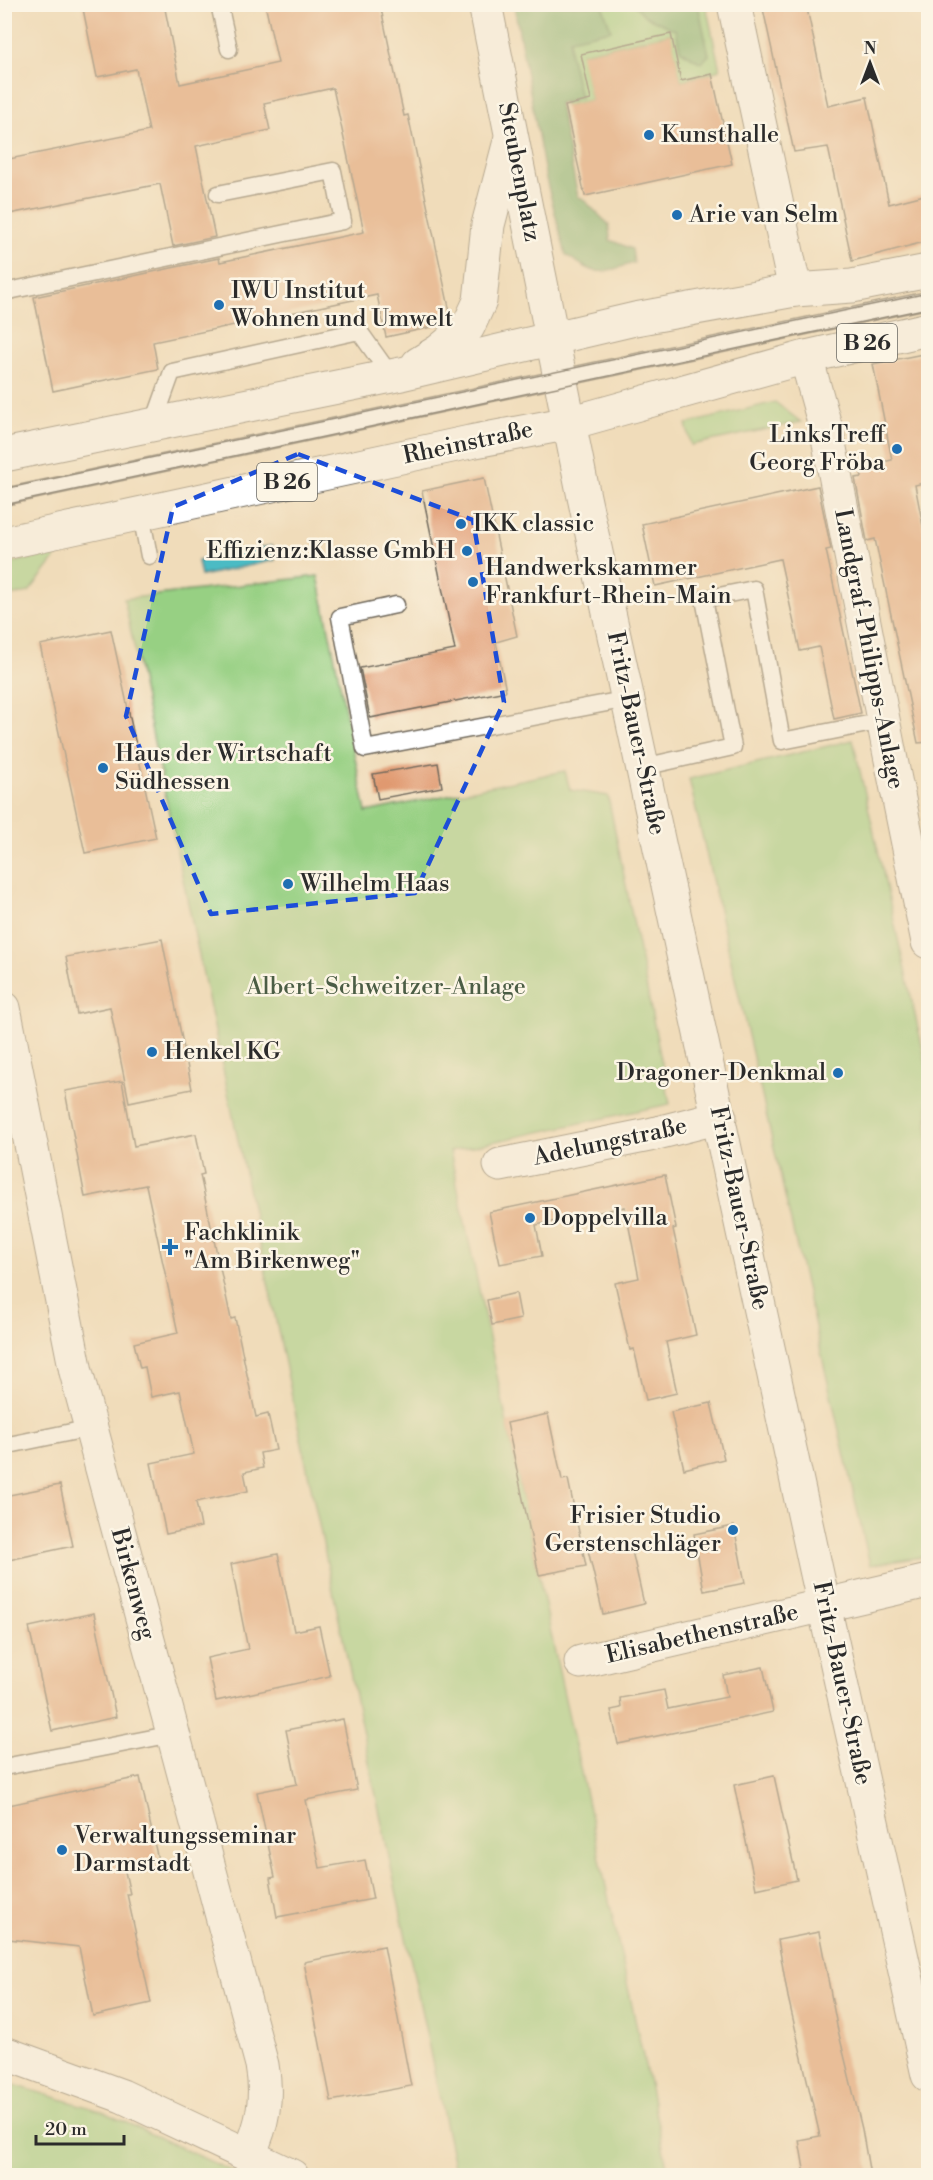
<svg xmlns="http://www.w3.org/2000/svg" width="933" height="2180" font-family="'Libre Bodoni',serif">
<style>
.green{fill:#97d083;stroke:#617e57;stroke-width:1.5}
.forest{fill:#79b271;stroke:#526e4e;stroke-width:1.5}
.water{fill:#4cbbc4;stroke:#3c7378;stroke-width:1.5}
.building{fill:#e0996f}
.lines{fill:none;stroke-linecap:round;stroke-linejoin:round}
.service-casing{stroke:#70695d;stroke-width:19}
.minor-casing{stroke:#70695d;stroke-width:35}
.primary-casing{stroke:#70695d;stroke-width:35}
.service{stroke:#fff;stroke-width:16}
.minor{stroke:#fff;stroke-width:33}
.primary{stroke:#fff;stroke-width:33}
.tram{stroke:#2b2b2b;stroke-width:1.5}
.marked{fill:none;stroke:#1d4ed8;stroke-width:4.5;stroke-dasharray:12 8;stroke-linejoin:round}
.poi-dot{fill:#1f6fb2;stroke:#fcf5e5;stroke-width:2}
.labels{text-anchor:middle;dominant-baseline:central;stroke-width:5;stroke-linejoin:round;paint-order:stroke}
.shield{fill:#fcf5e5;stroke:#6a6863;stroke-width:1.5}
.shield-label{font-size:22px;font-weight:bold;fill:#2b2b2b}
.poi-label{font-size:24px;fill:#2b2b2b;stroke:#fcf5e5;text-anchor:start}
.street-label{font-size:24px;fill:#2b2b2b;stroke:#fcf5e5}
.park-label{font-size:24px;fill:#4b5d45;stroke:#fcf5e5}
</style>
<rect width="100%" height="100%" fill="#fcf5e5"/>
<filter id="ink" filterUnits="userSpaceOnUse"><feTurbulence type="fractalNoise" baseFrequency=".0167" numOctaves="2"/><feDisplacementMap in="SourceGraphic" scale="12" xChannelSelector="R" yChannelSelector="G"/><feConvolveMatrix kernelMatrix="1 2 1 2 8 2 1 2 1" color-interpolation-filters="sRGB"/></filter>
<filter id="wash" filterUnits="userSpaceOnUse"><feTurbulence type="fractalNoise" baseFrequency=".008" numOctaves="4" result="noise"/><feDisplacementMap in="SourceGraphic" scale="24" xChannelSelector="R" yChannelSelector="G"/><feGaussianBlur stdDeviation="1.35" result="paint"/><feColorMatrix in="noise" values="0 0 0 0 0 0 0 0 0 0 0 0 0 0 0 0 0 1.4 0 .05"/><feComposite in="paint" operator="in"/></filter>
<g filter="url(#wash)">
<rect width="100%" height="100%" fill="#f0dcba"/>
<g class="green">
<polygon points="543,5 706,5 720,70 681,81 670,34 582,53 591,100 565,106"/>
<polygon points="775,402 801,422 691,445 686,424"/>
<polygon points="60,552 29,592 5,597 5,564"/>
<polygon points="318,576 366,812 565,771 570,790 608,796 670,1104 450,1151 558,1667 669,2175 456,2175 124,599"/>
<polygon points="853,740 928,1072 928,1556 870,1565 689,779"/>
<polygon points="4,2082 101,2111 240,2175 5,2175"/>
</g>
<g class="forest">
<path d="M514,5H602L611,30L570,39V54L580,98L559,103L578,197L582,198L609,225L610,240L632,249L634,263C597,274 599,277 566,255L546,179Z"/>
<polygon points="635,5 698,5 709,55 701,63 680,50 676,30 645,16"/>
</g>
<polygon class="water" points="272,546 275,560 201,576 198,561"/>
<g id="blocks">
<g class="building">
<polygon points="82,4 164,4 180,84 278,63 265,4 380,4 404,116 408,115 451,317 441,325 386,337 377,295 153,342 158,369 53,391 34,297 219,258 220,262 364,232 333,88 264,103 270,130 196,146 215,237 173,246 160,184 4,215 4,160 149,131 136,69 97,77"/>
<polygon points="762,4 806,4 828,106 867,97 889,204 928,194 928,241 852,261 828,147 794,152"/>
<polygon points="671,34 681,81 712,74 732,164 585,196 565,106 591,100 581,54"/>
<polygon points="928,353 928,482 915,485 928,552 928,742 918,743 875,539 867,541 855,478 862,477 860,467 892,460 873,364"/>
<polygon points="484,478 517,636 496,642 506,691 370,718 360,668 455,650 422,491"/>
<polygon points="818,486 831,549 826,550 861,713 834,719 819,647 800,651 780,559 655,586 642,524"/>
<polygon points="111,630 156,838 85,853 40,645"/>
<polygon points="438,763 442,787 378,799 373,774"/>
<polygon points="162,939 192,1089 129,1102 110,1007 77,1014 66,957"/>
<polygon points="122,1081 134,1146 196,1134 204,1174 200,1175 231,1319 235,1318 256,1417 268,1414 276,1450 260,1453 263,1468 244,1472 248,1491 196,1502 201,1527 166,1534 151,1463 194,1454 180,1391 151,1397 145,1367 140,1368 134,1343 178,1333 146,1185 85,1197 65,1091"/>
<polygon points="665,1175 676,1228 673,1229 696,1335 666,1342 677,1393 646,1400 634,1349 630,1350 615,1283 639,1278 625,1207 536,1225 542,1256 500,1264 489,1212"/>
<polygon points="516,1293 521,1319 492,1325 487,1300"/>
<polygon points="711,1403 724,1459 684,1469 671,1412"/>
<polygon points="548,1414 562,1480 568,1479 586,1566 539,1575 507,1423"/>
<polygon points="60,1485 73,1546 4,1561 4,1496"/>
<polygon points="734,1526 745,1583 704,1591 694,1534"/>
<polygon points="630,1542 644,1604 603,1614 588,1550"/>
<polygon points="278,1554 294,1631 319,1626 330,1676 216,1701 207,1658 248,1649 231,1564"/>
<polygon points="94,1613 116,1717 52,1731 29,1627"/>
<polygon points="763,1667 773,1712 618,1744 611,1710 621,1708 620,1698 664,1690 668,1709 727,1697 723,1675"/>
<polygon points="343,1719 357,1790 306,1800 320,1868 365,1860 373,1899 277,1917 270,1878 275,1877 257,1792 297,1784 286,1730"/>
<polygon points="774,1776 797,1880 756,1889 734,1785"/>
<polygon points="140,1777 158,1860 124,1867 130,1894 127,1894 151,2003 93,2016 79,1947 9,1939 7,1927 4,1928 4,1806"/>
<polygon points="819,1932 837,2026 862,2129 870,2175 805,2175 799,2140 820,2136 788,1997 778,1940"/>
<polygon points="384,1946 411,2086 331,2101 304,1962"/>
</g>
</g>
</g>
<g filter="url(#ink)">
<use href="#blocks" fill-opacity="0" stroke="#70695d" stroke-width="1.5"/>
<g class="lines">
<g class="service-casing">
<g id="service">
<polyline points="219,4 229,49"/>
<polyline points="4,292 343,221 333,171 218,194"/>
<polyline points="153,425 172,372 359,331 391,376"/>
<polyline points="4,497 928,300"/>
<polyline points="141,514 149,556"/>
<polyline points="396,605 340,617 365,749 628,699"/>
<polyline points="643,767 733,747 704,599 754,589 782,741 883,721"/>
<polyline points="4,1446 91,1428"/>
<polyline points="4,1767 173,1734"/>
</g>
</g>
<g class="minor-casing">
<g id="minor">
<polyline points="734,4 795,290"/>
<polyline points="806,357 827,433 889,750 928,942"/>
<path d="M4,1008L76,1372L262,2065C268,2098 263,2124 249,2154"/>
<polyline points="500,1165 649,1135 720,1117"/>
<polyline points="581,1662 928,1581"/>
<polyline points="4,2053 122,2096 292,2176"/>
</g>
</g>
<g class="primary-casing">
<g id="primary">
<polyline points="485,4 584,497 817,1574 928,2075"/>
<polyline points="418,364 439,351 468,327 480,301 488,225 510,141"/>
<polyline points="4,455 401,374 635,319 795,290 852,286 928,271"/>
<polyline points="4,543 470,442 570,423 806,357 928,329"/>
</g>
</g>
<use href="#service" class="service"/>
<use href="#minor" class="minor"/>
<use href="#primary" class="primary"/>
<g class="tram">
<polyline points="4,489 928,293"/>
<polyline points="4,505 928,308"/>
</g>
</g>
</g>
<path d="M0 0H933V2180H0ZM298,454L473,520L504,702L415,893L211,914L126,716L173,507Z" fill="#f0dcba" fill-opacity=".55" fill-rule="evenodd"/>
<path class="marked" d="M298,454L473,520L504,702L415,893L211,914L126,716L173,507Z"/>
<g class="poi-dot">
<circle cx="649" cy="135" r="6"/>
<circle cx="677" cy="215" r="6"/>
<circle cx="219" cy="305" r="6"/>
<circle cx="897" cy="449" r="6"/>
<circle cx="461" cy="524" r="6"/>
<circle cx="467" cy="551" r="6"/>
<circle cx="473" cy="582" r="6"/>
<circle cx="103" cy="768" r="6"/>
<circle cx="288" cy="884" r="6"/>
<circle cx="152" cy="1052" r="6"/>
<circle cx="838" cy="1073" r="6"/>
<circle cx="530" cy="1218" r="6"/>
<path d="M167 1238h6v6h6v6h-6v6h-6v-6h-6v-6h6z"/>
<circle cx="733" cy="1530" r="6"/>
<circle cx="62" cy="1850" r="6"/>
</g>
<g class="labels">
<g class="shield">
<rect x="837" y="324" width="60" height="38" rx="4.5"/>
<rect x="257" y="463" width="60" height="38" rx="4.5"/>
</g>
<g class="shield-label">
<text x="867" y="343">B 26</text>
<text x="287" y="482">B 26</text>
</g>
<g class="poi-label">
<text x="661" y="135">Kunsthalle</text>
<text x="689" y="215">Arie van Selm</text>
<text x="231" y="291">IWU Institut<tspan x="231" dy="28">Wohnen und Umwelt</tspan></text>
<text x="885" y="435" text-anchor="end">LinksTreff<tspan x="885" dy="28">Georg Fröba</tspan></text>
<text x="473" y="524">IKK classic</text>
<text x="455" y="551" text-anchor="end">Effizienz:Klasse GmbH</text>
<text x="485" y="568">Handwerkskammer<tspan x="485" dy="28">Frankfurt-Rhein-Main</tspan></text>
<text x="115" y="754">Haus der Wirtschaft<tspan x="115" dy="28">Südhessen</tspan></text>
<text x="300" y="884">Wilhelm Haas</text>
<text x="164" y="1052">Henkel KG</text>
<text x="826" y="1073" text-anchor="end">Dragoner-Denkmal</text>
<text x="542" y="1218">Doppelvilla</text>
<text x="184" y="1233">Fachklinik<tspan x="184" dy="28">"Am Birkenweg"</tspan></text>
<text x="721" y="1516" text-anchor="end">Frisier Studio<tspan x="721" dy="28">Gerstenschläger</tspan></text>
<text x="74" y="1836">Verwaltungsseminar<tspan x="74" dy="28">Darmstadt</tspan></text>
</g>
<g class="street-label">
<text transform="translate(519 172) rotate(79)">Steubenplatz</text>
<text transform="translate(468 443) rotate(-12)">Rheinstraße</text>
<text transform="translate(869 649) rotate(79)">Landgraf-Philipps-Anlage</text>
<text transform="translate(636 733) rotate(78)">Fritz-Bauer-Straße</text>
<text transform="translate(610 1142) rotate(-12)">Adelungstraße</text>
<text transform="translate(739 1208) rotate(78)">Fritz-Bauer-Straße</text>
<text transform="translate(133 1584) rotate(75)">Birkenweg</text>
<text transform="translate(702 1634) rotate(-13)">Elisabethenstraße</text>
<text transform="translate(842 1683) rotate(78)">Fritz-Bauer-Straße</text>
</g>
<g class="park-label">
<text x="386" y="987">Albert-Schweitzer-Anlage</text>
</g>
</g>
<rect width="933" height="2180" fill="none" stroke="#fcf5e5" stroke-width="24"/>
<g transform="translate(870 63)" stroke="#fcf5e5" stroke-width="4.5" paint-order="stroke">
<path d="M0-4.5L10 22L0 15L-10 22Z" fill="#2b2b2b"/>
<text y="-9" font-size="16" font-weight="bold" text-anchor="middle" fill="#2b2b2b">N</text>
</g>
<path d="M36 2135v9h88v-9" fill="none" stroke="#2b2b2b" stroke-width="3"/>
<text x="45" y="2135" font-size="18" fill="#2b2b2b" stroke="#fcf5e5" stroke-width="4.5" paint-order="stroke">20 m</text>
</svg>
